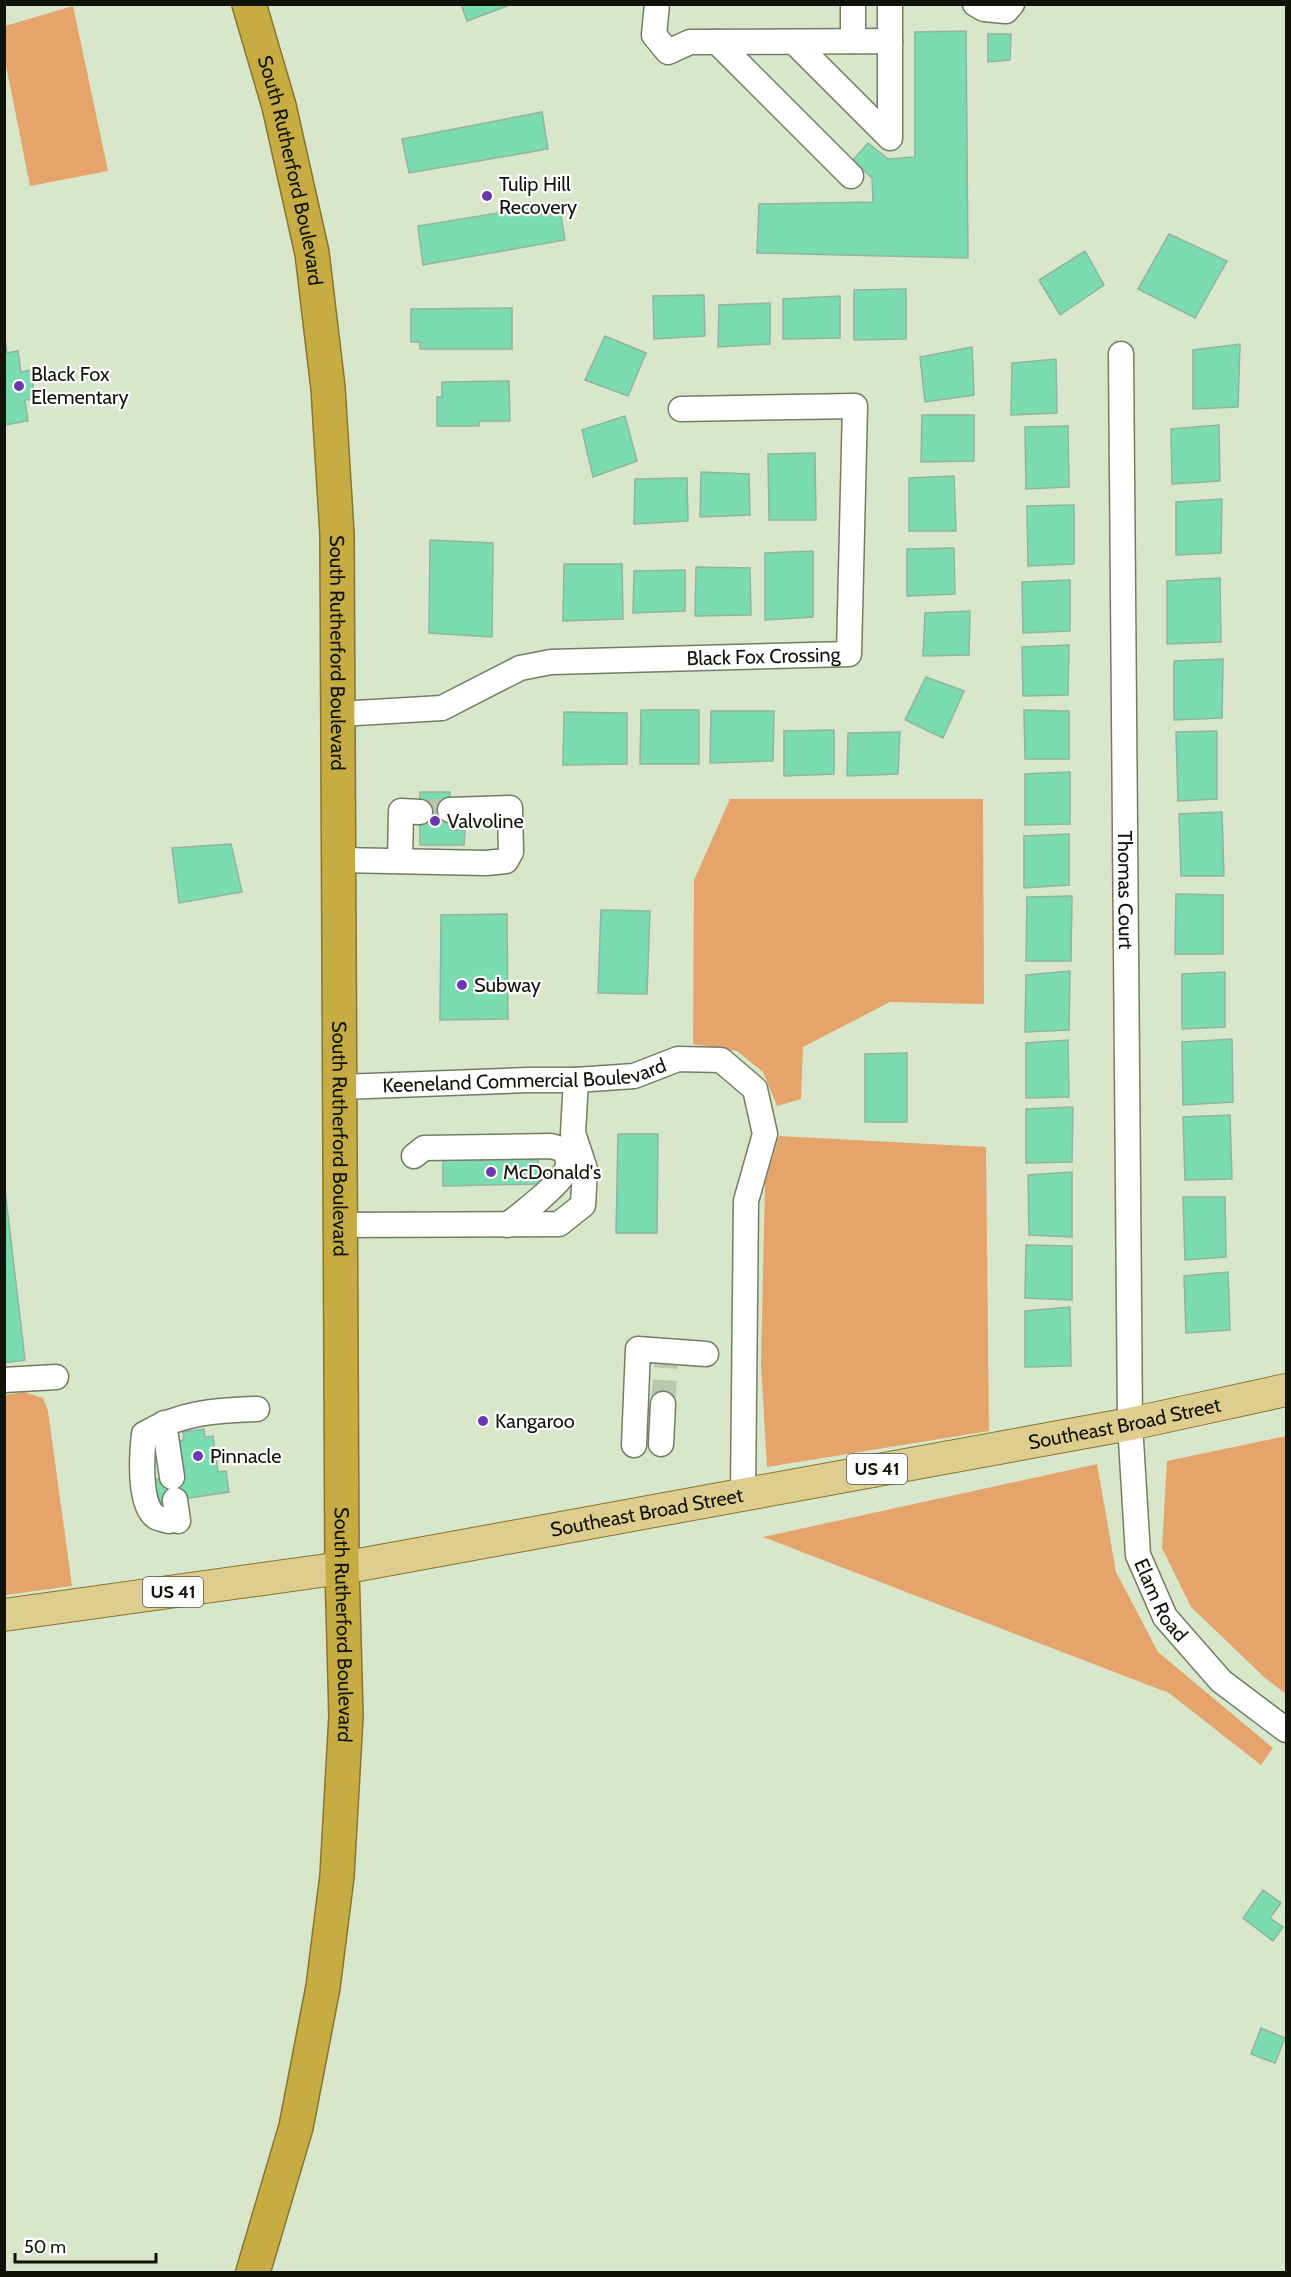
<svg xmlns="http://www.w3.org/2000/svg" width="1291" height="2277" font-family="Cabin,sans-serif">
<style>
.green{fill:#e4a46c}
.building{fill:#7adcaf;stroke:#93b3a2;stroke-width:1.5}
.lines{fill:none;stroke-linecap:round;stroke-linejoin:round}
.minor-tunnel{stroke:#bac7ad;stroke-width:24;stroke-dasharray:24 12;stroke-linecap:butt}
.minor-casing{stroke:#727e64;stroke-width:27}
.major-casing{stroke:#86762f;stroke-width:34}
.highway-casing{stroke:#86762f;stroke-width:36}
.minor{stroke:#fff;stroke-width:24}
.major{stroke:#ddcd8e;stroke-width:32}
.highway{stroke:#c6ac43;stroke-width:33}
.poi-dot{fill:#6b38af;stroke:#fff;stroke-width:2}
.labels{text-anchor:middle;dominant-baseline:central;stroke-width:4.5;stroke-linejoin:round;paint-order:stroke}
.shield{fill:#fff;stroke:#575a53;stroke-width:1.5}
.shield-label{font-size:18px;font-weight:bold;fill:#0f1309}
.street-label{font-size:20px;fill:#0f1309;stroke:#fff}
.poi-label{font-size:20px;fill:#0f1309;stroke:#fff;text-anchor:start}
</style>
<rect width="100%" height="100%" fill="#d8e7ca"/>
<g class="green">
<polygon points="73,6 108,171 30,186 5,60 5,26"/>
<polygon points="730,799 983,799 984,1004 890,1002 803,1047 801,1099 777,1106 763,1072 737,1051 693,1044 694,880"/>
<polygon points="779,1136 986,1147 989,1431 767,1467 761,1364 765,1182"/>
<polygon points="24,1392 43,1398 48,1411 72,1586 5,1595 5,1395"/>
<polygon points="1286,1436 1286,1694 1264,1677 1191,1607 1162,1548 1167,1461"/>
<polygon points="1097,1464 1116,1572 1158,1652 1273,1748 1261,1765 1169,1693 763,1537"/>
</g>
<g class="building">
<polygon points="461,4 509,4 510,5 467,21"/>
<polygon points="966,31 968,258 757,253 759,204 873,202 872,178 853,160 868,143 888,159 915,157 915,32"/>
<polygon points="988,34 1011,34 1010,60 988,62"/>
<polygon points="542,112 548,149 409,173 402,139"/>
<polygon points="559,203 565,240 423,265 418,226"/>
<polygon points="1169,234 1227,261 1195,318 1138,289"/>
<polygon points="1085,251 1104,285 1060,315 1039,280"/>
<polygon points="906,289 906,339 854,340 854,290"/>
<polygon points="704,295 705,336 654,339 653,296"/>
<polygon points="840,296 840,338 783,339 783,299"/>
<polygon points="770,303 770,344 718,347 719,305"/>
<polygon points="512,308 512,349 420,349 420,342 411,342 411,309"/>
<polygon points="4,332 7,353 18,351 21,372 31,370 35,399 25,400 28,421 4,425"/>
<polygon points="605,336 646,353 628,396 585,380"/>
<polygon points="1240,344 1238,407 1193,409 1193,350"/>
<polygon points="972,347 974,395 925,402 920,357"/>
<polygon points="1056,359 1057,413 1011,415 1012,363"/>
<polygon points="509,381 510,421 479,421 479,426 437,426 437,397 442,397 442,382"/>
<polygon points="922,415 974,415 974,461 921,462"/>
<polygon points="625,416 637,461 593,477 582,430"/>
<polygon points="1219,425 1220,481 1172,484 1171,429"/>
<polygon points="1068,426 1069,487 1026,489 1025,427"/>
<polygon points="815,453 816,520 769,520 768,454"/>
<polygon points="701,472 749,474 750,515 700,517"/>
<polygon points="954,476 956,531 909,531 909,478"/>
<polygon points="687,478 688,521 634,524 635,479"/>
<polygon points="1222,499 1221,553 1176,555 1176,502"/>
<polygon points="1074,505 1074,564 1028,566 1027,506"/>
<polygon points="430,540 493,543 492,637 429,633"/>
<polygon points="954,548 955,594 907,596 907,549"/>
<polygon points="813,551 813,617 765,620 765,553"/>
<polygon points="564,564 622,564 623,619 563,621"/>
<polygon points="696,567 750,568 751,615 695,616"/>
<polygon points="685,570 685,611 633,613 634,571"/>
<polygon points="1220,578 1221,642 1167,644 1167,581"/>
<polygon points="1070,580 1070,631 1023,633 1022,582"/>
<polygon points="970,611 969,655 923,656 925,613"/>
<polygon points="1069,645 1068,695 1023,696 1022,647"/>
<polygon points="1223,659 1222,718 1174,720 1174,661"/>
<polygon points="926,677 964,691 943,738 905,720"/>
<polygon points="641,710 699,710 699,764 640,764"/>
<polygon points="1024,710 1069,711 1069,759 1025,759"/>
<polygon points="711,711 774,711 773,761 710,763"/>
<polygon points="564,712 627,713 627,764 563,765"/>
<polygon points="834,730 834,774 784,776 784,731"/>
<polygon points="1217,731 1217,799 1178,801 1176,732"/>
<polygon points="900,732 898,774 847,776 848,733"/>
<polygon points="1070,772 1070,824 1025,825 1025,774"/>
<polygon points="420,792 450,792 450,830 465,830 464,845 420,845"/>
<polygon points="1222,812 1224,876 1181,876 1179,814"/>
<polygon points="1069,834 1069,885 1024,888 1024,836"/>
<polygon points="231,844 242,892 179,903 172,848"/>
<polygon points="1176,894 1223,895 1223,954 1175,954"/>
<polygon points="1072,896 1071,961 1026,961 1027,897"/>
<polygon points="601,910 650,911 647,994 598,993"/>
<polygon points="507,914 508,1019 440,1020 441,915"/>
<polygon points="1070,971 1069,1030 1025,1032 1026,975"/>
<polygon points="1225,972 1225,1027 1182,1029 1182,974"/>
<polygon points="1232,1039 1233,1102 1183,1105 1182,1042"/>
<polygon points="1068,1040 1069,1097 1026,1098 1026,1043"/>
<polygon points="907,1053 907,1122 865,1122 865,1054"/>
<polygon points="1073,1107 1072,1162 1026,1163 1026,1109"/>
<polygon points="1230,1115 1232,1179 1185,1180 1183,1117"/>
<polygon points="618,1134 658,1134 657,1233 616,1233"/>
<polygon points="527,1151 527,1160 538,1159 539,1184 443,1186 443,1152"/>
<polygon points="1072,1172 1072,1237 1029,1235 1028,1175"/>
<polygon points="4,1181 25,1360 4,1363"/>
<polygon points="1183,1197 1225,1197 1226,1257 1185,1260"/>
<polygon points="1026,1245 1072,1246 1072,1300 1025,1298"/>
<polygon points="1228,1272 1230,1330 1186,1333 1184,1276"/>
<polygon points="1070,1307 1071,1366 1025,1367 1025,1311"/>
<polygon points="204,1429 205,1437 213,1436 218,1472 226,1471 229,1492 157,1503 153,1480 182,1476 177,1441 184,1440 183,1432"/>
<polygon points="1263,1890 1281,1903 1270,1918 1283,1927 1273,1941 1243,1918"/>
<polygon points="1261,2028 1285,2038 1275,2063 1251,2054"/>
</g>
<g class="lines">
<g class="minor-tunnel">
<polyline points="420,812 450,810"/>
<polyline points="663,1404 666,1364"/>
</g>
<g class="minor-casing">
<g id="minor">
<polyline points="657,4 654,35 668,52 690,42 890,41 890,138 794,42"/>
<polyline points="853,4 853,41"/>
<polyline points="975,4 984,9 1006,11 1012,4"/>
<polyline points="890,41 890,4"/>
<polyline points="717,42 851,176"/>
<path id="s1" d="M1121,354L1130,1424L1138,1555L1165,1617L1221,1681L1286,1730"/>
<path id="s2" d="M339,714L442,708L520,668L551,662L849,654L855,406L681,409"/>
<polyline points="340,860 486,863 506,861 511,852 510,808 450,810"/>
<polyline points="400,861 401,811 420,812"/>
<path id="s3" d="M341,1087L528,1080H576L634,1076L678,1059L721,1060L755,1089L765,1134L746,1201L743,1493"/>
<path d="M414,1156L424,1148L551,1146L565,1150C567,1155 569,1163 567,1169C559,1185 522,1214 507,1225"/>
<polyline points="341,1225 559,1224 583,1205 585,1169 573,1133 576,1080"/>
<polyline points="4,1380 56,1377"/>
<polyline points="164,1423 172,1477"/>
<polyline points="661,1444 663,1404"/>
<polyline points="634,1445 638,1349 706,1354"/>
<polyline points="175,1500 178,1521"/>
<path d="M169,1521C165,1520 160,1519 156,1517C138,1505 142,1453 144,1434C180,1413 216,1410 257,1409"/>
</g>
</g>
<g class="major-casing">
<g id="major">
<path id="s4" d="M4,1615L342,1568L1130,1424L1286,1390"/>
</g>
</g>
<g class="highway-casing">
<g id="highway">
<path id="s5" d="M249,4L279,106L312,253L328,388L337,534L342,1568L346,1716L337,1876L323,1987L296,2127L253,2272"/>
</g>
</g>
<use href="#minor" class="minor"/>
<use href="#major" class="major"/>
<use href="#highway" class="highway"/>
</g>
<g class="poi-dot">
<circle cx="487" cy="196" r="6"/>
<circle cx="19" cy="386" r="6"/>
<circle cx="435" cy="821" r="6"/>
<circle cx="462" cy="985" r="6"/>
<circle cx="491" cy="1172" r="6"/>
<circle cx="483" cy="1421" r="6"/>
<circle cx="198" cy="1456" r="6"/>
</g>
<g class="labels">
<g class="shield">
<rect x="847" y="1454" width="60" height="30" rx="4.5"/>
<rect x="143" y="1577" width="60" height="30" rx="4.5"/>
</g>
<g class="shield-label">
<text x="877" y="1469">US 41</text>
<text x="173" y="1592">US 41</text>
</g>
<g class="street-label">
<text stroke="none"><textPath href="#s5" startOffset="172">South Rutherford Boulevard</textPath></text>
<text stroke="none"><textPath href="#s5" startOffset="658">South Rutherford Boulevard</textPath></text>
<text stroke="none"><textPath href="#s2" startOffset="435">Black Fox Crossing</textPath></text>
<text stroke="none"><textPath href="#s1" startOffset="536">Thomas Court</textPath></text>
<text stroke="none"><textPath href="#s3" startOffset="184">Keeneland Commercial Boulevard</textPath></text>
<text stroke="none"><textPath href="#s5" startOffset="1144">South Rutherford Boulevard</textPath></text>
<text stroke="none"><textPath href="#s4" startOffset="1137">Southeast Broad Street</textPath></text>
<text stroke="none"><textPath href="#s4" startOffset="651">Southeast Broad Street</textPath></text>
<text stroke="none"><textPath href="#s1" startOffset="1252">Elam Road</textPath></text>
<text stroke="none"><textPath href="#s5" startOffset="1630">South Rutherford Boulevard</textPath></text>
</g>
<g class="poi-label">
<text x="499" y="184">Tulip Hill<tspan x="499" dy="23">Recovery</tspan></text>
<text x="31" y="374">Black Fox<tspan x="31" dy="23">Elementary</tspan></text>
<text x="447" y="821">Valvoline</text>
<text x="474" y="985">Subway</text>
<text x="503" y="1172">McDonald's</text>
<text x="495" y="1421">Kangaroo</text>
<text x="210" y="1456">Pinnacle</text>
</g>
</g>
<rect width="1291" height="2277" fill="none" stroke="#0f1309" stroke-width="12"/>
<path d="M15 2253v9h141v-9" fill="none" stroke="#0f1309" stroke-width="3"/>
<text x="24" y="2253" font-size="18" fill="#0f1309" stroke="#ffffff" stroke-width="4.5" paint-order="stroke">50 m</text>
</svg>
